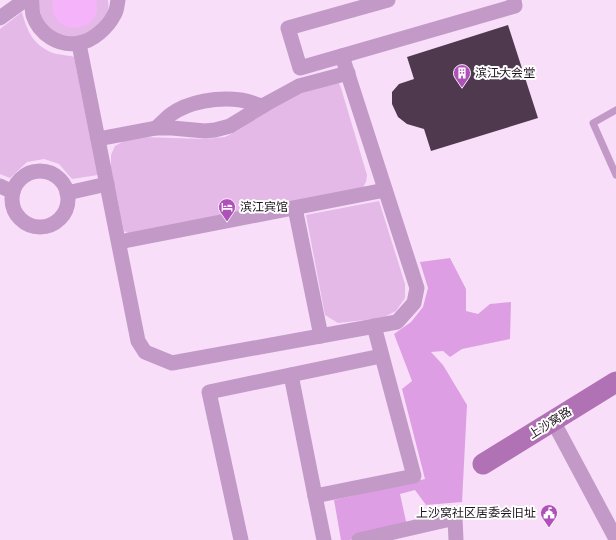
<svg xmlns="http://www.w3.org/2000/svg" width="616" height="540" font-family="'Asap Condensed','Noto Sans SC',sans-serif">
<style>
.green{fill:#e4b9e7}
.forest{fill:#de9ee3}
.water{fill:#f5b3fa}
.building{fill:#4e394f}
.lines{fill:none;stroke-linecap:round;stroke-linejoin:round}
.lane{stroke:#c399c7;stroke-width:7}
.street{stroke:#c399c7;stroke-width:15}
.secondary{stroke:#b071b5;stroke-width:21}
.labels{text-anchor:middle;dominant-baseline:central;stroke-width:4;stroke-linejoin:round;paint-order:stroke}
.poi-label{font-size:12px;fill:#1d141d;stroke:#fff;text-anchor:start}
.street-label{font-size:12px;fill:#1d141d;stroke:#fff}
</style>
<rect width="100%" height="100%" fill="#f8def9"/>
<g class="green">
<path d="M40,0H108L109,14L88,39L54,35C46,24 37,15 40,0Z"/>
<path d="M22,12C27,31 33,45 53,53C59,55 68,55 74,57L98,175L72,179L59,164L44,159L27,162L10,178L0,174V29Z"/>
<polygon points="339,83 341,88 367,175 366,182 362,189 130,234 124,231 111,169 111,155 115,146 126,140 143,137 205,139 225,137 237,131 262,114 304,90"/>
<polygon points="379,201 405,284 405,298 396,311 382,318 338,323 325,315 306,215"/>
</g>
<polygon class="forest" points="450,258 466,289 466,311 478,314 490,304 511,302 510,339 462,349 450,357 443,351 431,352 443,365 467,405 462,502 426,505 415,490 400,494 407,526 349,540 341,540 334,500 425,479 402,389 412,381 394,334 411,322 423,307 428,288 420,262"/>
<path class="water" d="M53,0H96C106,34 47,40 53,0Z"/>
<polygon class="building" points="508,25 538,118 431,151 424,129 407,124 398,117 392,104 392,92 399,84 414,79 407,57"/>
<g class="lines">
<polyline class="lane" points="616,110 593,123 616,175"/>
<g class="street">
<path d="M32,0C32,5 32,11 33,15C39,34 59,47 79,43C93,41 108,27 114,15C117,11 117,5 118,0"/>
<polyline points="388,0 288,28 300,68 515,6 514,0"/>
<polyline points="0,18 25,0"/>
<polyline points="79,44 138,341 145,352 172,363 397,322 414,303 417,288 342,56"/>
<path d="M156,128C161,124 165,119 170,115C189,101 218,97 241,100C248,101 255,104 262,106"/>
<polyline points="98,139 156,128 172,128 205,131 215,130 230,126 266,104 299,86 348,73"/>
<circle cx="40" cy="199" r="28"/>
<polyline points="0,186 13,192"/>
<polyline points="67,193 107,184"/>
<polyline points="295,208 321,336"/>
<polyline points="119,242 385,190"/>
<polyline points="291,375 315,496 414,476 374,326"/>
<polyline points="553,421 616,539"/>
<polyline points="315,496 324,540"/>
<polyline points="241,540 209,392 381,356"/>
<polyline points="359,540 455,518 456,540"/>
</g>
<polyline class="secondary" points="483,464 616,382"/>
</g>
<defs>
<g id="building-pin" transform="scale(0.9)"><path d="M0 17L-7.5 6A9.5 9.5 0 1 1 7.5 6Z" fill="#b050b9" stroke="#fff"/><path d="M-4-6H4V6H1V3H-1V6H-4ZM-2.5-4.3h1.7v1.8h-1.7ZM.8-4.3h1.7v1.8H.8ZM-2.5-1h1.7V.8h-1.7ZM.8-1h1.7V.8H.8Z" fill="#fff"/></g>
<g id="hotel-pin" transform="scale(0.9)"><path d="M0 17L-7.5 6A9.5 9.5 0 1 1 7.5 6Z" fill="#b050b9" stroke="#fff"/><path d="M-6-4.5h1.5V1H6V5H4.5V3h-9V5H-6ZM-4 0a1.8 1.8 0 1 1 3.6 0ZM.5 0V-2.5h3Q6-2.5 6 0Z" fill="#fff"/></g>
<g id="civic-pin" transform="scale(0.9)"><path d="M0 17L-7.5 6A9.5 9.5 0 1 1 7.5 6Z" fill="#b050b9" stroke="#fff"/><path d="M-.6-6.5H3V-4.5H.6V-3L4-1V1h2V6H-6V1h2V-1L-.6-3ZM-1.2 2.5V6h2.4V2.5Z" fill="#fff"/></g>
</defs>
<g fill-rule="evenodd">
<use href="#building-pin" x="462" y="73"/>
<use href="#hotel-pin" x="227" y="207"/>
<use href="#civic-pin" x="549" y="513"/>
</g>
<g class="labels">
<g class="poi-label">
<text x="475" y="73">滨江大会堂</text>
<text x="240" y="207">滨江宾馆</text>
<text x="536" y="513" text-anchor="end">上沙窝社区居委会旧址</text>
</g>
<g class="street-label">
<text transform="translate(550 423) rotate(-32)">上沙窝路</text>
</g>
</g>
</svg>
